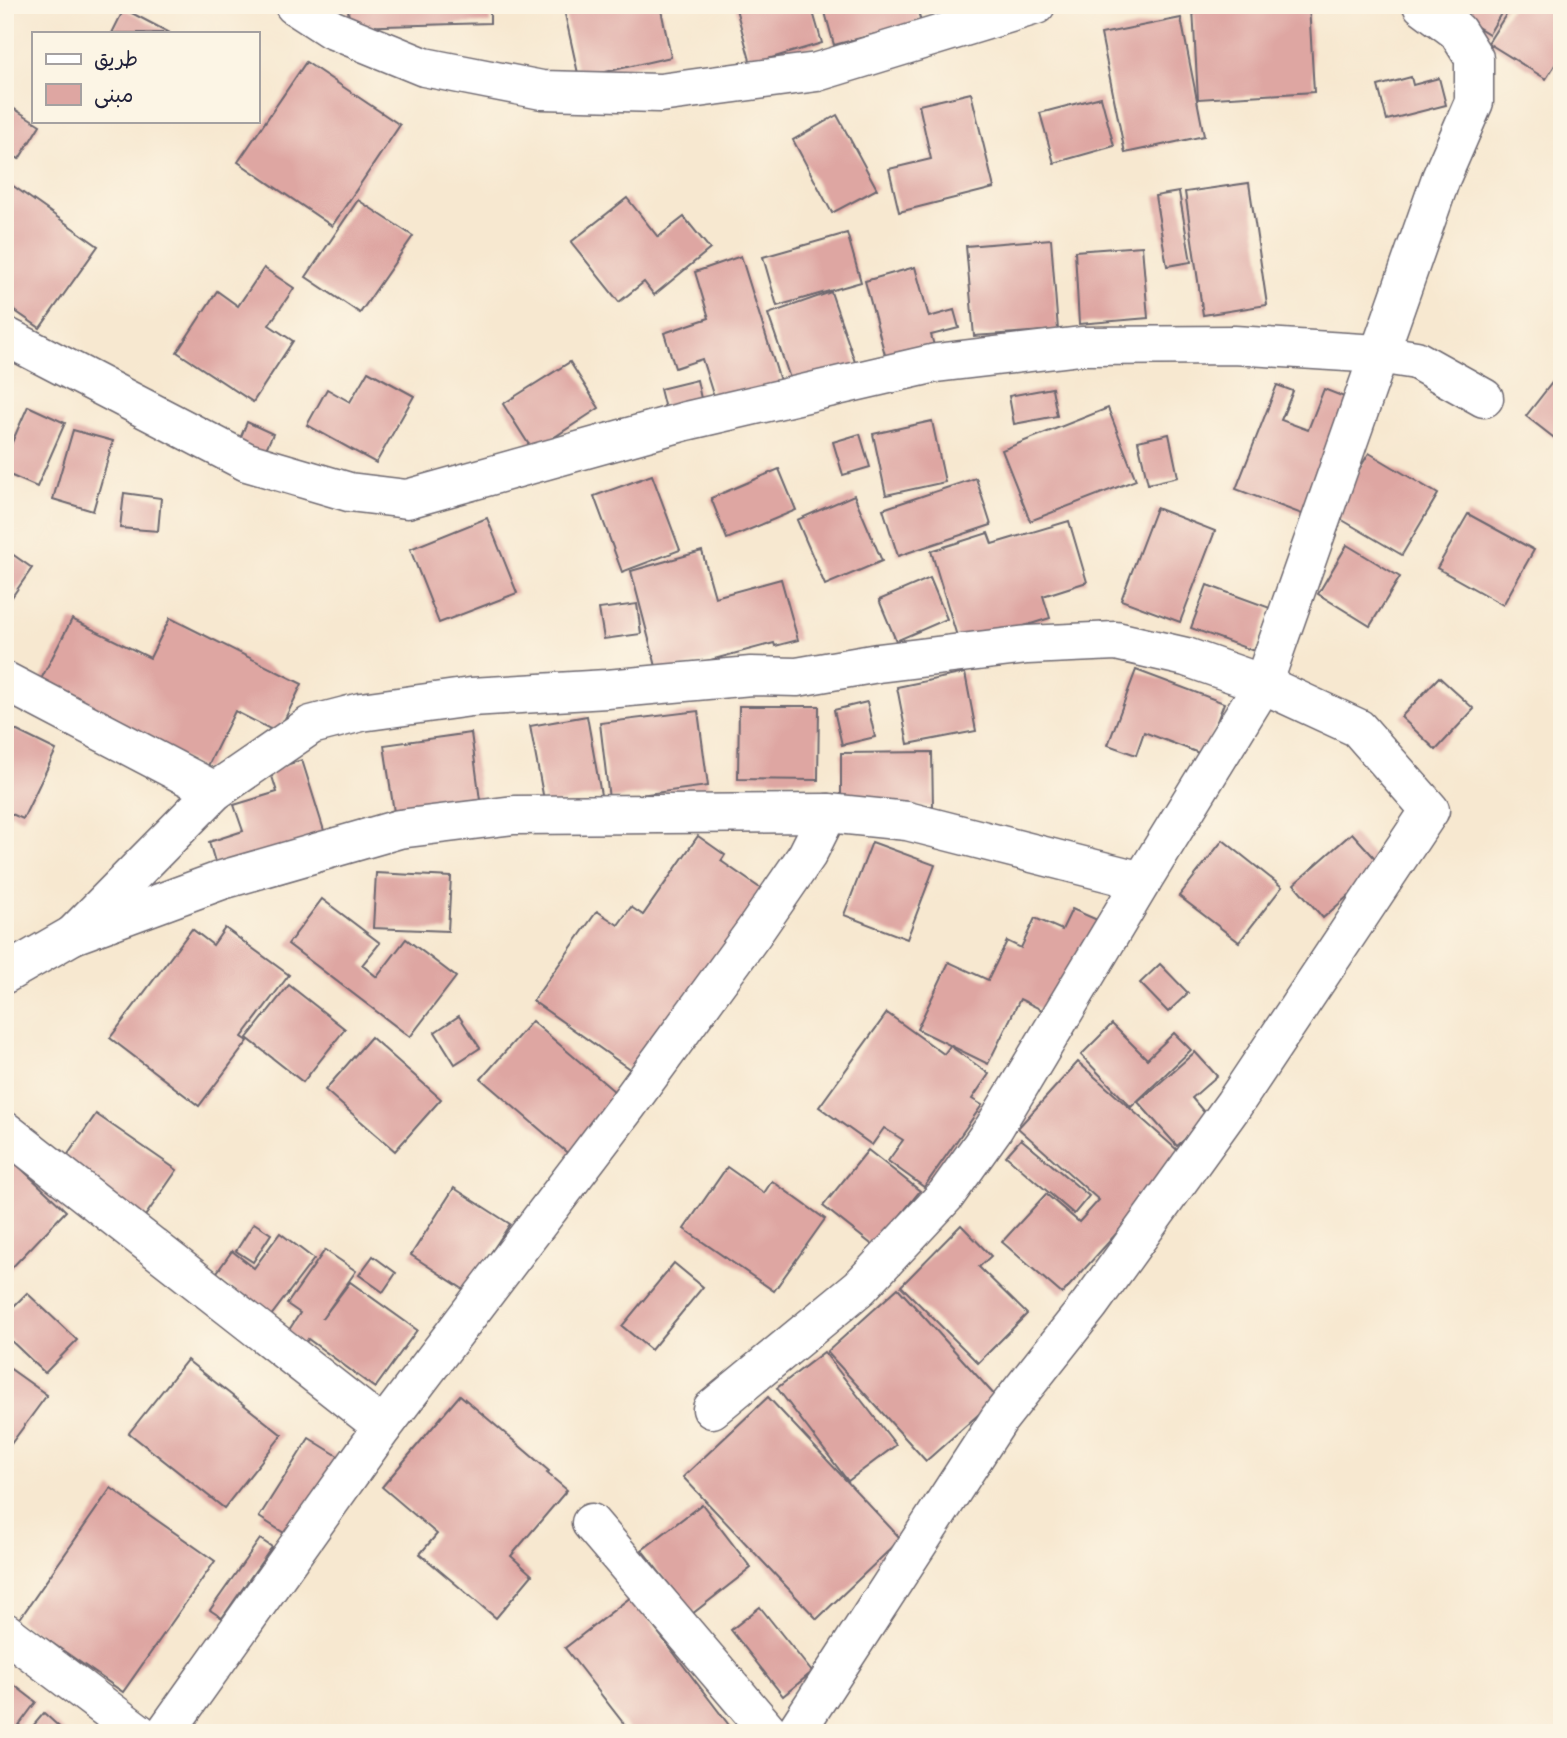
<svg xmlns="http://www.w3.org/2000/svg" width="1567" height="1738" font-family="'Comic Neue','Playpen Sans Arabic',sans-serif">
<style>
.building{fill:#dea6a2}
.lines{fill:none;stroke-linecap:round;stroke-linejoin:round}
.minor-casing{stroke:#6d676f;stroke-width:41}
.minor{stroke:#fff;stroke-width:38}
</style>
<rect width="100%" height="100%" fill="#fcf5e5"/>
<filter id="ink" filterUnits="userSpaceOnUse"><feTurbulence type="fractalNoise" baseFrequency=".0143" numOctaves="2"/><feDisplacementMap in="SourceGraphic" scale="14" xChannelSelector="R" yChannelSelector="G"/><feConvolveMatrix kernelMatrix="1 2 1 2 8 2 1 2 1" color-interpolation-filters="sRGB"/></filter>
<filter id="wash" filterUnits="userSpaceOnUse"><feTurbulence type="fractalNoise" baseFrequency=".00686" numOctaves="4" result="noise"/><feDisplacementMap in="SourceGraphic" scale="28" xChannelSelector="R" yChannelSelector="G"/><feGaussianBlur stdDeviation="1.57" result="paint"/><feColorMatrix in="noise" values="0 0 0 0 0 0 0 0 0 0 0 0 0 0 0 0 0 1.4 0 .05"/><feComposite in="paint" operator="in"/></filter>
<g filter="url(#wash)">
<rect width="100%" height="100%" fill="#f7e8d0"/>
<g id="blocks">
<g class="building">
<polygon points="348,5 490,5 490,23 349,27"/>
<polygon points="563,5 660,5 671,57 579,78"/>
<polygon points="735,5 811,5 822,43 751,64"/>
<polygon points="823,5 916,5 921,22 834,45"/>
<polygon points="1267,5 1309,5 1314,92 1198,99 1193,9"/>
<polygon points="1442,5 1506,5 1489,34"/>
<polygon points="1512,5 1562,5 1562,54 1546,79 1488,43"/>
<polygon points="124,9 170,33 112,33"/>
<polygon points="1181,18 1204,136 1125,153 1101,34"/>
<polygon points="306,62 400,125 332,226 238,162"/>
<polygon points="1411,77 1413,85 1439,78 1446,105 1387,120 1378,86"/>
<polygon points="971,93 994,188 899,212 889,169 931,159 919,105"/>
<polygon points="1101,97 1114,146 1054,163 1040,113"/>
<polygon points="5,103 40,125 19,159 5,150"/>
<polygon points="837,115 877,189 832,213 793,140"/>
<polygon points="9,183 98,246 40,328 5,304 5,189"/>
<polygon points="1249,183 1267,305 1203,315 1185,192"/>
<polygon points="1179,192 1191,262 1167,266 1155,196"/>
<polygon points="627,198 658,237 684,217 710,249 654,295 644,282 619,302 571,242"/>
<polygon points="358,200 413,236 360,313 306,277"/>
<polygon points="847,233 861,282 777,306 763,257"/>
<polygon points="1051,239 1058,330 974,336 966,246"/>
<polygon points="1142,246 1148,318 1079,324 1075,251"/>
<polygon points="741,256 781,384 716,404 702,359 675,368 664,333 709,318 695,272"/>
<polygon points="915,267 929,317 954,310 959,328 931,335 935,349 887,362 865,281"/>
<polygon points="264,268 294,288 269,325 293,341 253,402 177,352 217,291 238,306"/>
<polygon points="831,292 857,368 794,390 768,314"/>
<polygon points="570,362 599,408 533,451 503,404"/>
<polygon points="1562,370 1562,444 1526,416"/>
<polygon points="368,371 414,396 376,463 307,425 327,389 350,402"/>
<polygon points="697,380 703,408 667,417 660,389"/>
<polygon points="1277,385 1293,391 1281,420 1308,430 1324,389 1352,400 1307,516 1236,489"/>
<polygon points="1052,388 1057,416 1014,424 1009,396"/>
<polygon points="28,406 65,423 37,487 5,473 5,458"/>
<polygon points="1108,408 1136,480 1030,521 1002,450"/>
<polygon points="932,421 945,482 886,495 873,434"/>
<polygon points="247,422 273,434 262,457 237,446"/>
<polygon points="73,430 113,441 93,511 53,499"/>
<polygon points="860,434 870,467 843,475 833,442"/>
<polygon points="1169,434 1178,477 1148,484 1138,441"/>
<polygon points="1369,453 1438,494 1402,555 1332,514"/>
<polygon points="779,469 796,510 727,539 711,498"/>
<polygon points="652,475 680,550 622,572 594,496"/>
<polygon points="976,478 991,525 898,556 883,509"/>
<polygon points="124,493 161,498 158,531 120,528"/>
<polygon points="854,495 882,561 825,585 797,520"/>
<polygon points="1156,508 1215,531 1180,622 1121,600"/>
<polygon points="1468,514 1534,550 1503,605 1437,568"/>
<polygon points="487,518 517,593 439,623 410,549"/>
<polygon points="1069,521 1087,582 1043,596 1050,618 960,646 931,551 988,533 992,544"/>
<polygon points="1347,545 1400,577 1370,626 1318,594"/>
<polygon points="5,549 32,568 5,607"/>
<polygon points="702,551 715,597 781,579 798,640 775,646 774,643 658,674 631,571"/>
<polygon points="930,578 947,619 896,641 879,600"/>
<polygon points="1207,585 1270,608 1254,651 1191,628"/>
<polygon points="637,604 641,634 604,639 599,609"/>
<polygon points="170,618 302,684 278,733 235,711 206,770 38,685 72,619 150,658"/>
<polygon points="1136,670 1224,703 1204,755 1144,732 1136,755 1108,745"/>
<polygon points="965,673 976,731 908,744 897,687"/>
<polygon points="1439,677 1474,709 1436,750 1401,717"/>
<polygon points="867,702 875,737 842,745 834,710"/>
<polygon points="739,706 819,706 818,780 738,779"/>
<polygon points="698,711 708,786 609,799 600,723"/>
<polygon points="587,716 601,795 545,805 530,726"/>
<polygon points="5,725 56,750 23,819 5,811"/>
<polygon points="471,733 480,800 394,812 384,745"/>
<polygon points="932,752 933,806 841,806 841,753"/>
<polygon points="302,760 326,837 218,872 209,842 243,831 234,805 277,792 270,770"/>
<polygon points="1352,833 1382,866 1323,918 1294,884"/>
<polygon points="698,836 725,855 721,861 770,895 641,1077 533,1001 597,911 618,925 631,907 643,915"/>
<polygon points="1223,840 1282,887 1239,942 1179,896"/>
<polygon points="872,842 935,865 907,939 844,915"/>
<polygon points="376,873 451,877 448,931 373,928"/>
<polygon points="322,899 380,943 362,965 377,977 406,939 456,977 410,1037 288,944"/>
<polygon points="1072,909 1102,922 1056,1017 1020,999 988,1064 917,1029 949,962 988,980 1007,941 1021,948 1035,918 1062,930"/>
<polygon points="225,928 289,975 242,1037 248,1041 199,1106 110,1038 192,929 213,945"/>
<polygon points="1160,964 1188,993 1168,1012 1140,983"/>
<polygon points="289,985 345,1029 303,1082 247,1038"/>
<polygon points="887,1013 944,1054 950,1046 989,1074 972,1099 982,1105 924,1187 888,1161 903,1140 884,1128 872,1145 819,1107"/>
<polygon points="459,1016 480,1048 455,1064 435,1032"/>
<polygon points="532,1021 628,1103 578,1162 481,1079"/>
<polygon points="1112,1024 1147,1059 1174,1033 1191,1050 1131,1107 1081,1055"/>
<polygon points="371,1037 441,1099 395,1151 325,1090"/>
<polygon points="1195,1052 1217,1076 1192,1098 1209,1118 1177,1146 1138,1102"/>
<polygon points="1078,1062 1185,1157 1062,1294 1002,1242 1046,1194 1079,1222 1099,1200 1018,1128"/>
<polygon points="96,1114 177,1170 143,1219 62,1163"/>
<polygon points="1021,1139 1089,1196 1074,1214 1006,1156"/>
<polygon points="868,1150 920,1191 875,1247 823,1206"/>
<polygon points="8,1156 66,1211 5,1275 5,1158"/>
<polygon points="727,1167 764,1193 772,1181 825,1219 774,1291 684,1229"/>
<polygon points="454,1188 510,1224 466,1291 411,1255"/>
<polygon points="254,1223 271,1234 253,1262 236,1251"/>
<polygon points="961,1225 991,1256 979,1267 1027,1314 978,1363 901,1286"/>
<polygon points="280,1233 314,1259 270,1317 215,1275 232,1251 254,1268"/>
<polygon points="325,1250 356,1271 322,1319 350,1282 417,1330 375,1388 308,1339 304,1345 287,1333 300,1313 287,1304"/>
<polygon points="373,1256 396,1273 383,1292 359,1275"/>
<polygon points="674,1263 703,1287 651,1350 622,1326"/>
<polygon points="898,1288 997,1398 926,1461 827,1352"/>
<polygon points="27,1293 77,1340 45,1373 5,1335 5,1315"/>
<polygon points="824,1352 896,1445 848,1481 777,1388"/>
<polygon points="187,1360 282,1435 224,1508 129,1433"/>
<polygon points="5,1365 47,1395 5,1452"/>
<polygon points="460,1395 549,1471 547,1473 567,1490 511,1556 532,1575 496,1618 420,1554 437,1534 382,1487"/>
<polygon points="768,1397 901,1539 817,1619 683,1477"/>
<polygon points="309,1438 343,1459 292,1538 259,1517"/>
<polygon points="111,1488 215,1561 123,1692 19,1620"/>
<polygon points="702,1504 751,1568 692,1614 642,1550"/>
<polygon points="260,1539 272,1547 222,1618 210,1610"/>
<polygon points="631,1597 735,1733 631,1733 565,1648"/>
<polygon points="760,1607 812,1672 783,1696 731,1630"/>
<polygon points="5,1678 36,1702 13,1733 5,1733"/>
<polygon points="44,1713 66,1733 27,1733"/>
</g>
</g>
</g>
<g filter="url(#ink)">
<use href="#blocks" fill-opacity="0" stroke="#6d676f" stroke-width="2"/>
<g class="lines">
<g class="minor-casing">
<g id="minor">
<polyline points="294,5 331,29 424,67 542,90 660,93 817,72 1036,5"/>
<polyline points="5,336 247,462 349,492 407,499 686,421 936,363 1081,346 1234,345 1378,354 1416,360 1484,398"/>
<polyline points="5,681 215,791"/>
<polyline points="73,935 215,791 311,725 361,712 471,697 607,689 751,676 797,677 878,663 1027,645 1116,641 1186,657 1263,684 1358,728 1430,810 1234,1104 1090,1304 999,1419 795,1733"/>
<polyline points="5,974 73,935 222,880 399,829 514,815 828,813 907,821 1142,881"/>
<polyline points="5,1131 383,1427"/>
<polyline points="712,1409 860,1287 946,1195 994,1128 1142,881 1263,684 1441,178 1474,102 1474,58 1457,31 1422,5"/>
<polyline points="591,1523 770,1733"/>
<polyline points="5,1632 139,1733"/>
<polyline points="165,1733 383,1427 627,1106 754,932 807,855 828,813"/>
</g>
</g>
<use href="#minor" class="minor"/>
</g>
</g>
<rect width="1567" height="1738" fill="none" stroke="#fcf5e5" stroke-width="28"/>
<rect x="32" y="32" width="228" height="91" fill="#fcf5e5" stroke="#a5a1a1" stroke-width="2"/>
<rect x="46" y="54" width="35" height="10" fill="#ffffff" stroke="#a5a1a1" stroke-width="2"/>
<text x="94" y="66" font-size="21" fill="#22223b">طريق</text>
<rect x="46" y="84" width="35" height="21" fill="#dea6a2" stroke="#a5a1a1" stroke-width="2"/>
<text x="94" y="102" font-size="21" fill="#22223b">مبنى</text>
</svg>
